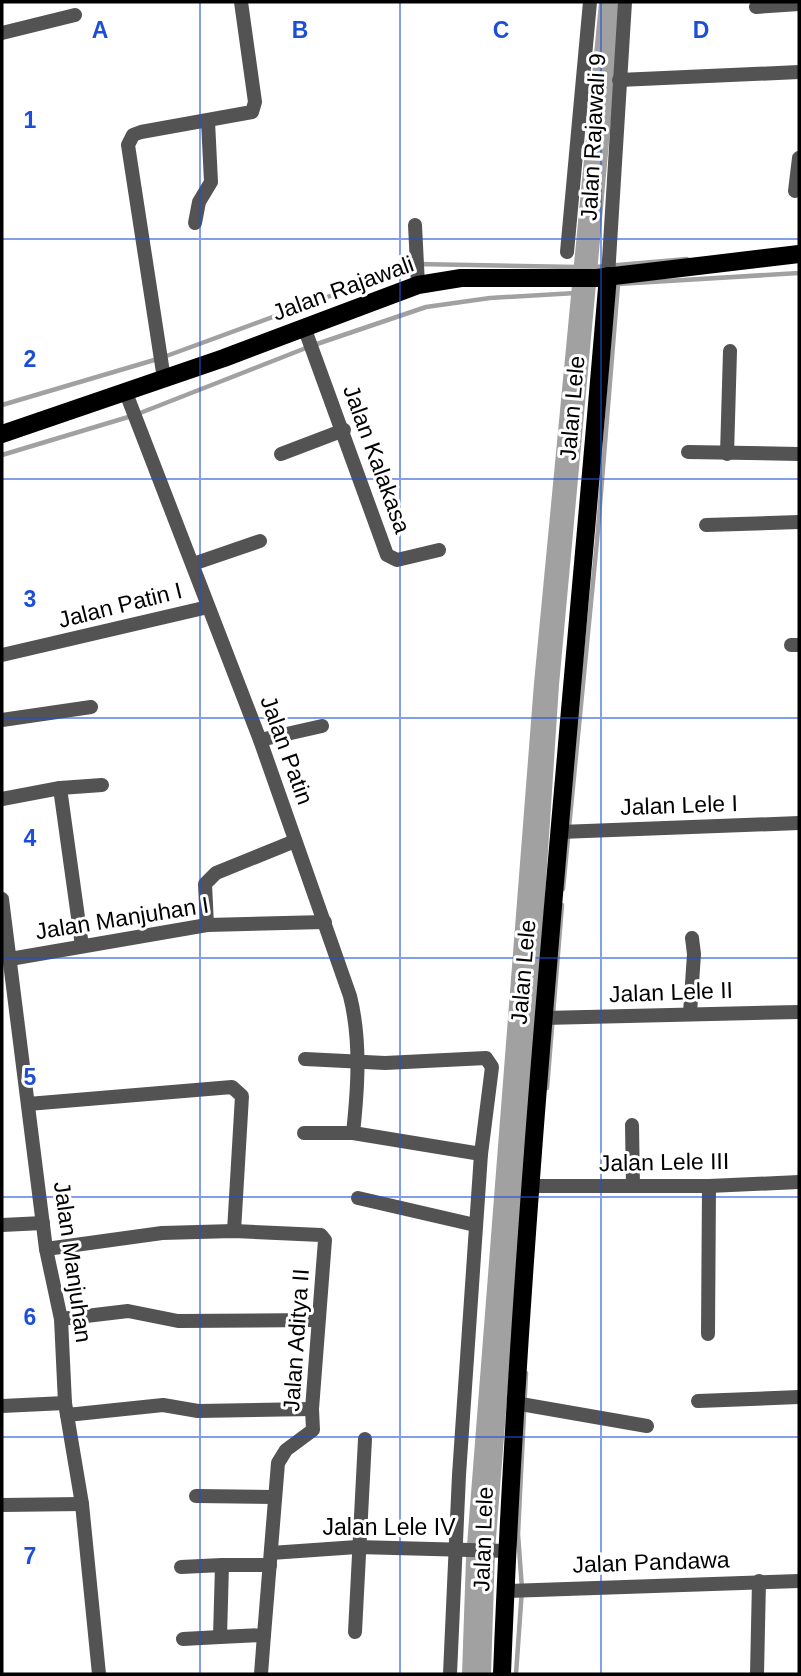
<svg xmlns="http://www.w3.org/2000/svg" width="801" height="1676" font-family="Helvetica,sans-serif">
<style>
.water{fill:#a1a1a1}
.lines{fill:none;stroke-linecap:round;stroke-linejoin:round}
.stream{stroke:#a1a1a1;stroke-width:4.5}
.minor{stroke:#535353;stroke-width:14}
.major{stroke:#000;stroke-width:18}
.grid{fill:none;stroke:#1d4ed8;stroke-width:2;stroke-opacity:0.55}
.labels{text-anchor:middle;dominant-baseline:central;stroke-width:6;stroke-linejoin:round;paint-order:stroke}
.street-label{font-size:23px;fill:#000;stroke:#fff}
.grid-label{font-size:23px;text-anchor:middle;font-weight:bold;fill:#1d4ed8;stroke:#fff;stroke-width:6;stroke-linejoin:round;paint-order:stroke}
</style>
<rect width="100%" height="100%" fill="#fff"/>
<polygon class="water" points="599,2 622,2 559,685 536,1034 495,1551 491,1674 462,1674 466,1558 534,683"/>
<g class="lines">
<g class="stream">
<polyline points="595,267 687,259"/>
<polyline points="618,284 799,273"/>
<polyline points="2,405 161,358 417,264 576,267"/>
<polyline points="2,455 135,415 311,346 426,307 490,298 576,293"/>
<polyline points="563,889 597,541 618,284"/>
<polyline points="547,1088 562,905"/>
<polyline points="516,1674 522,1589 518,1534 526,1373"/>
</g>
<g class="minor">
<polyline points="756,7 799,4"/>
<polyline points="2,33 75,15"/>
<polyline points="619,80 799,72"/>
<polyline points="795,191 799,158"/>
<polyline points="195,223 199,202 211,182 208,121"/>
<polyline points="415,225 418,285"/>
<polyline points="567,252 590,2"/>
<polyline points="608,276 625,2"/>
<polyline points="304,327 387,555 397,560 439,550"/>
<polyline points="164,379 128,145 133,135 141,132 252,112 255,102 241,2"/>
<path d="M126,393L260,740L350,996C361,1040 358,1087 353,1133"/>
<polyline points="688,452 799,454"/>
<polyline points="281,454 344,430"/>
<polyline points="727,454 730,351"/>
<polyline points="706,525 799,522"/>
<polyline points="193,564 260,541"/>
<polyline points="791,645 799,645"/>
<polyline points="2,655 208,607"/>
<polyline points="2,720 91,707"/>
<polyline points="260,740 322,726"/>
<polyline points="60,788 82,946"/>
<polyline points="2,799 60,788 102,785"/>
<polyline points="560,832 799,823"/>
<polyline points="2,899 46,1249 61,1319 65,1403 82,1504 99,1674"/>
<polyline points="207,925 205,884 216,873 295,841"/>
<polyline points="10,959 207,925 325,922"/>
<polyline points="690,1013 694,954 692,938"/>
<polyline points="544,1018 799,1012"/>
<polyline points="305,1059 385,1063 486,1058 492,1067 481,1154"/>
<polyline points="28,1104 232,1087 242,1096 234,1231"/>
<polyline points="632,1125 633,1186"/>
<polyline points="304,1133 353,1133 481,1154 459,1475 450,1674"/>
<polyline points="529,1186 709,1186 799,1182"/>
<polyline points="358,1198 475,1225"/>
<polyline points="2,1225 43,1223"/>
<polyline points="46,1249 162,1233 234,1231 321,1235 325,1240 312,1409 313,1430 286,1450 278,1463 264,1635 220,1637 222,1565 181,1567"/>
<polyline points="61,1319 128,1311 178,1321 318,1320"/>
<polyline points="708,1334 709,1186"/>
<polyline points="698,1401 799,1397"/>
<polyline points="515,1403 647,1426"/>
<polyline points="2,1406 65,1403"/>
<polyline points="67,1415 163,1405 198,1411 312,1409"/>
<polyline points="196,1496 274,1497"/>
<polyline points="2,1505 82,1504"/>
<polyline points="271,1553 357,1547 507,1551"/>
<polyline points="222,1565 270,1565"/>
<polyline points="505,1591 799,1581"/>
<polyline points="355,1632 365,1439"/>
<polyline points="183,1639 220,1637"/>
<polyline points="261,1674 264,1635"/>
<polyline points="757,1674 759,1581"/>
</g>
<g class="major">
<polyline points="2,434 224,358 418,285 461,278 597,278 799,254"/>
<path d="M502,1674C520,1207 569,742 608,276"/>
</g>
</g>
<path class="grid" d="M200,2V1674M400,2V1674M601,2V1674M2,239H799M2,479H799M2,718H799M2,958H799M2,1197H799M2,1437H799"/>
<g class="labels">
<g class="street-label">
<text transform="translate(593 137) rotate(-87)">Jalan Rajawali 9</text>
<text transform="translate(343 288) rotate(-20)">Jalan Rajawali</text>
<text transform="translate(572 408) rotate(-85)">Jalan Lele</text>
<text transform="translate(377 459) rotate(70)">Jalan Kalakasa</text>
<text transform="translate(120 605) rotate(-14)">Jalan Patin I</text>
<text transform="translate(287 750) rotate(70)">Jalan Patin</text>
<text transform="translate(679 805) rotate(-2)">Jalan Lele I</text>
<text transform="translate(122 918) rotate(-9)">Jalan Manjuhan I</text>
<text transform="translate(523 972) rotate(-85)">Jalan Lele</text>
<text transform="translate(671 992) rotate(-2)">Jalan Lele II</text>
<text transform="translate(664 1162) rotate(-1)">Jalan Lele III</text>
<text transform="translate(73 1262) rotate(82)">Jalan Manjuhan</text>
<text transform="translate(296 1340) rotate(-86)">Jalan Aditya II</text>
<text x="389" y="1527">Jalan Lele IV</text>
<text transform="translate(483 1539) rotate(-88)">Jalan Lele</text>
<text transform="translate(651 1562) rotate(-2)">Jalan Pandawa</text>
</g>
</g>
<g class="grid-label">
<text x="100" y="38">A</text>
<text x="300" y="38">B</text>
<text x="501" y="38">C</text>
<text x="701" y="38">D</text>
<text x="30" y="128">1</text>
<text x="30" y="367">2</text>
<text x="30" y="607">3</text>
<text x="30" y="846">4</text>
<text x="30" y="1085">5</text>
<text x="30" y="1325">6</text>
<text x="30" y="1564">7</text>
</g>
<rect width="801" height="1676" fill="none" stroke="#000000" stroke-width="7"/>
</svg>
